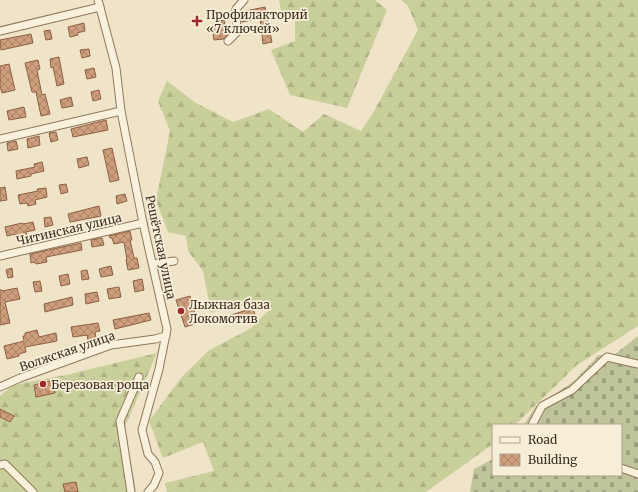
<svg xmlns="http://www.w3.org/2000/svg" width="638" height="492" font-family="Merriweather,serif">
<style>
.forest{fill:url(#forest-firs)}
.cemetery{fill:url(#cemetery-stones)}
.building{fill:url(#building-cross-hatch);stroke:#8d5f41}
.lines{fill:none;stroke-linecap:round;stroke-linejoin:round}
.minor-casing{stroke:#8d765c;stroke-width:9}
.minor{stroke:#faf1dc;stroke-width:7}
.poi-dot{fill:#9e2a2b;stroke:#f7eed8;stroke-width:1.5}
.labels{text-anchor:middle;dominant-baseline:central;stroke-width:3.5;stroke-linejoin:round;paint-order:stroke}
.poi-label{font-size:12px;fill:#3d2e20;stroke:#f7eed8;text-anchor:start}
.street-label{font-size:12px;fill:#3d2e20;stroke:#f7eed8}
</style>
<defs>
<pattern id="forest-firs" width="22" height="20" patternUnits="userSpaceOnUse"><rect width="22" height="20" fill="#c9cf9b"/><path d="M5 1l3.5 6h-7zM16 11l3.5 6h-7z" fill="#aeb285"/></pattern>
<pattern id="cemetery-stones" width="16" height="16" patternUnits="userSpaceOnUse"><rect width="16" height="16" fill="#bfc49a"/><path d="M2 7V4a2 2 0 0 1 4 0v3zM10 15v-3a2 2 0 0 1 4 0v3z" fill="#9ca07d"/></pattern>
<pattern id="building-cross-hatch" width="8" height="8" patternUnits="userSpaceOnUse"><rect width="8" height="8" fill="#cf9f7d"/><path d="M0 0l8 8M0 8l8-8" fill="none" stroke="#a98266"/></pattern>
</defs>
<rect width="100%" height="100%" fill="#f0e4c8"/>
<g class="forest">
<polygon points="279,0 375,0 387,10 347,108 290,95 271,50 295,41 295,20 281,11"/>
<polygon points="401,0 638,0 638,326 577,365 515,425 493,425 493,444 426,492 167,492 165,483 214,471 203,442 163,458 149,421 181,378 208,351 251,328 269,310 257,303 211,312 203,271 188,251 186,236 168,232 156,200 170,131 158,101 167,81 196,103 233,122 269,109 303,132 324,114 361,131 373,113 418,30 408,6"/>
<polygon points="157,353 125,427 136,492 0,492 0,396 13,385 66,375"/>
</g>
<polygon class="cemetery" points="638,336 638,492 470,492 474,469 493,459 493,475 621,475 621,425 524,425 535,407 573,382 599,355 614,355"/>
<g class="building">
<polygon points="265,7 272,42 263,44 260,18 242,22 241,12"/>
<polygon points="224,20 227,35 224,39 214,40 212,28 215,27 214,22"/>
<polygon points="84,23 85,31 77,33 78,35 70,37 68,27"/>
<polygon points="50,30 52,39 46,40 44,31"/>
<polygon points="31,34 33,43 1,50 0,40"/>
<polygon points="89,49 90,56 82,58 80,50"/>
<polygon points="59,57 64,84 57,86 53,67 51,68 50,59"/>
<polygon points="38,60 40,69 37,70 42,95 45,94 50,114 41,116 36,92 32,92 25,63"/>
<polygon points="9,64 15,90 2,93 0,86 0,66"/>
<polygon points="94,68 96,77 87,79 85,70"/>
<polygon points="99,90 101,99 93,101 91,92"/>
<polygon points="71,97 73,106 62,108 60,100"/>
<polygon points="24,107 26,117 9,120 7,111"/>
<polygon points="106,120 108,130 73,137 71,129"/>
<polygon points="56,132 58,140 51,142 49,133"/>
<polygon points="39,136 40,145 28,148 27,139"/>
<polygon points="16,141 18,149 8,151 7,143"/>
<polygon points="112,148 119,180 110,182 103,150"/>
<polygon points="87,157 89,165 79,168 77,159"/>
<polygon points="42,162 44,171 31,174 31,176 17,179 16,171 35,167 34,164"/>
<polygon points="66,184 68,192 61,194 59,185"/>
<polygon points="5,187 7,200 0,201 0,188"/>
<polygon points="46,188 47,197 35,200 36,204 28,206 27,203 20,204 18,195 38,191 37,189"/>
<polygon points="125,194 127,201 117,204 116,196"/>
<polygon points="99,206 101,216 70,222 68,214"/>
<polygon points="51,217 53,225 45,227 44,218"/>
<polygon points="33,222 35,230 26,232 27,236 15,238 15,234 7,236 5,227 22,223 23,224"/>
<polygon points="130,231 132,240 130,240 134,258 137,258 139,268 128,270 126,260 127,260 124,242 114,244 112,238 110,238 109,236"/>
<polygon points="102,238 104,245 92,247 91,240"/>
<polygon points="81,243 82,250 46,257 47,262 36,264 35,262 31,263 30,254"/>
<polygon points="111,266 113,275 101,277 99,269"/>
<polygon points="12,268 13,277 8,278 6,270"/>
<polygon points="87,270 89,279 82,280 81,271"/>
<polygon points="68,274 70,284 61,286 59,276"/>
<polygon points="142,279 144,290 135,292 133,281"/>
<polygon points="40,281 42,291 35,292 33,282"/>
<polygon points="119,287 121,297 109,299 107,289"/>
<polygon points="17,288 20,299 5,302 10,323 0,325 0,290 2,290 2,291"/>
<polygon points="97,292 99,301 86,304 85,294"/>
<polygon points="190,296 198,323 185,327 176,300"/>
<polygon points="72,297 73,305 45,312 44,304"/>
<polygon points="253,308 255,315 227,324 225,317"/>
<polygon points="149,313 151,320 115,329 113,320"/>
<polygon points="98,323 100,331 95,332 96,338 88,340 87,335 73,337 71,327"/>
<polygon points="37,330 39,337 56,333 57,341 25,347 26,352 19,354 19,356 7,359 4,346 24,341 23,336 25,336 25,333"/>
<polygon points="58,379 60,386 54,387 55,393 36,397 34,385"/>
<polygon points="0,409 14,416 10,422 0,417"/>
<polygon points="76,482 78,492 65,492 63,484"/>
</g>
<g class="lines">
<g class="minor-casing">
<g id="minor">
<polyline points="98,0 116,68 121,111 143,223 167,329 159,369 142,430 148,454 155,462 159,473 154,485 148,492"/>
<polyline points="0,31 100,7"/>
<polyline points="228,41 237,32 236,9 244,0"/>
<polyline points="0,139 121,111"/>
<polyline points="0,256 143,223"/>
<polyline points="153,264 174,261"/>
<polyline points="0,387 20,378 111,345 155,339 166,336"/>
<polyline points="532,425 542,406 572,390 607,357 638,364"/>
<polyline points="0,465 5,464 33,492"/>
<polyline points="621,468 638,474"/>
<polyline points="131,492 120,421 139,377"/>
</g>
</g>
<use href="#minor" class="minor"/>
</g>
<g class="poi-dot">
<path d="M195 15h4v4h4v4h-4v4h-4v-4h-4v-4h4z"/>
<circle cx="181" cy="311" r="4"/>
<circle cx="43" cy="384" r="4"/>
</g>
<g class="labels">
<g class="poi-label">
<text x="206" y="14">Профилакторий<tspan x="206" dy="14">«7 ключей»</tspan></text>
<text x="189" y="304">Лыжная база<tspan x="189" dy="14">Локомотив</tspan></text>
<text x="51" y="384">Березовая роща</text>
</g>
<g class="street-label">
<text transform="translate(69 229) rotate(-13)">Читинская улица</text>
<text transform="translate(161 247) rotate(78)">Решётская улица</text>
<text transform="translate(67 351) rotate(-19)">Волжская улица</text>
</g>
</g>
<rect x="492" y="424" width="130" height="52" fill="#f7eed8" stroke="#ada18e"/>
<rect x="500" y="437" width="20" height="6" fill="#faf1dc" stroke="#ada18e"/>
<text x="528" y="444" font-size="12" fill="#3d2e20">Road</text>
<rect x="500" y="454" width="20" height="12" fill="url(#building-cross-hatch)" stroke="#ada18e"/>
<text x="528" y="464" font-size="12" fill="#3d2e20">Building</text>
</svg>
